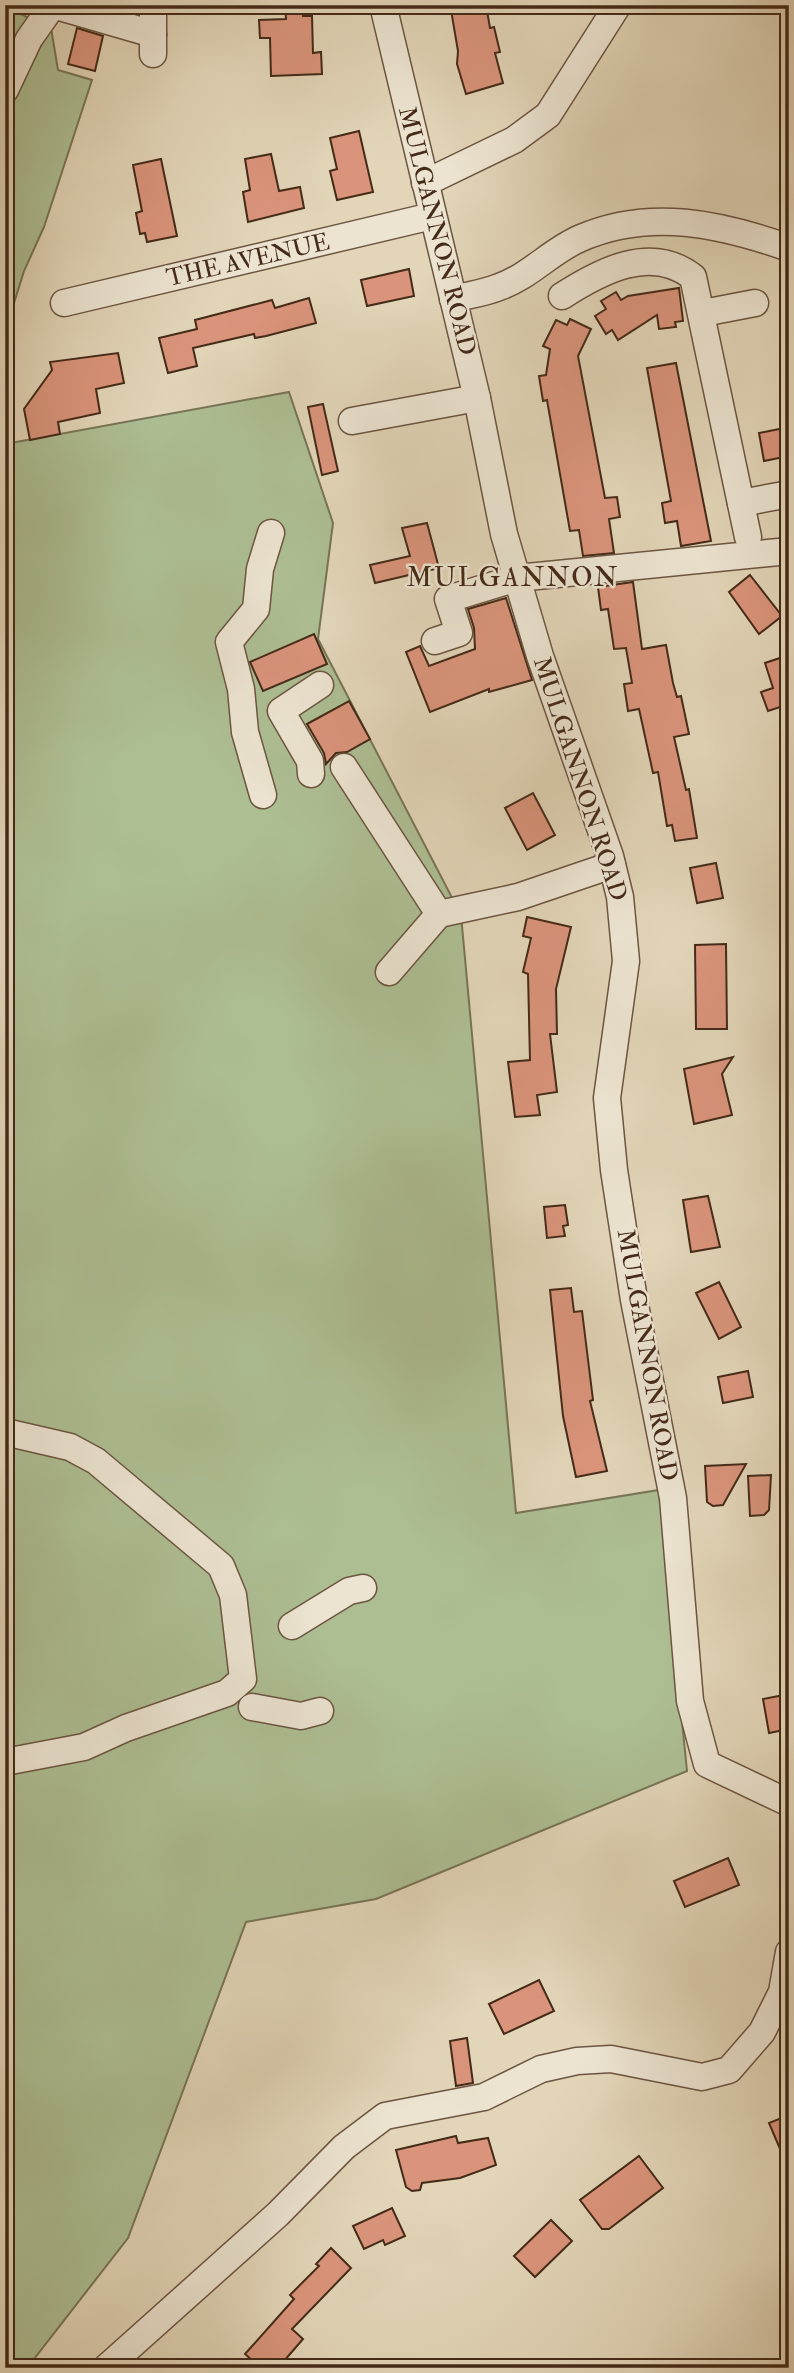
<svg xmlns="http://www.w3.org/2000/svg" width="794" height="2373" font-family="'IM FELL Double Pica',serif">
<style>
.green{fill:#adbe93;stroke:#787456;stroke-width:2}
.building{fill:#da947b;stroke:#442a18;stroke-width:2}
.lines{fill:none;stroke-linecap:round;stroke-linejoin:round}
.minor-casing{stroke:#6c5540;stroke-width:29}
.minor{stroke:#ece4d1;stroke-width:26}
.labels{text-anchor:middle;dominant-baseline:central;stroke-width:5;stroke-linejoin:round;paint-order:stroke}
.street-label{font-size:24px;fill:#442a18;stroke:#ece4d1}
.neighbourhood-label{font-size:26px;letter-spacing:2px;fill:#442a18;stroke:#ece4d1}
</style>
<rect width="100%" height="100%" fill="#e2d5b8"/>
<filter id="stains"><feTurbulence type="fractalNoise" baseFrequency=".00286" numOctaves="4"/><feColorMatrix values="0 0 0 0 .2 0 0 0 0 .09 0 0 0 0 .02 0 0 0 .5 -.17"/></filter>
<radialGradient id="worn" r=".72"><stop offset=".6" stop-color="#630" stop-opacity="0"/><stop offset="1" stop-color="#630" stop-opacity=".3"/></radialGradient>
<g class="green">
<polygon points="5,7 51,28 58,70 92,80 44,227 24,271 5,332"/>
<polygon points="289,392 333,523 318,639 461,915 516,1513 659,1490 687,1771 376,1899 246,1922 128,2238 27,2368 5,2368 5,444"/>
</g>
<g class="building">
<polygon points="285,5 303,5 303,16 312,16 313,53 321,52 322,74 271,76 270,38 260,38 259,20 286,19"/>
<polygon points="456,5 486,5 490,28 494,27 500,52 495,53 503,83 466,94 457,64 458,51 451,10 457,9"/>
<polygon points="77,28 103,36 95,71 68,64"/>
<polygon points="359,131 373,192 337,200 330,171 337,169 330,138"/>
<polygon points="271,154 279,191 300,187 304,208 248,222 243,192 250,190 245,159"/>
<polygon points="161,159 177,236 147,242 145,233 140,234 136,213 142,211 133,165"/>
<polygon points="409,269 414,296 367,306 361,280"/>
<polygon points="679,288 683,321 675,322 676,327 659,329 657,315 618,340 612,330 606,334 595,316 606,309 601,301 616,292 621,300 628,296"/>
<polygon points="309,298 316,323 266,336 255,338 254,334 193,348 197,366 168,373 159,338 197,329 195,320 272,300 275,308"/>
<polygon points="570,319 591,329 578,356 605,498 617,497 620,517 609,519 614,553 583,556 579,530 570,531 547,400 543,401 539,376 546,375 550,349 543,346 556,320 567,325"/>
<polygon points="118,353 124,383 96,389 100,413 58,422 60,434 30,440 24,409 52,370 50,362"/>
<polygon points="676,363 711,541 681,546 677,521 665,523 662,503 671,501 647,368"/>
<polygon points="323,404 338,471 322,475 308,407"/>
<polygon points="789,427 789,456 764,461 759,433"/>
<polygon points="427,523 439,568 375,583 370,565 410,556 402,528"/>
<polygon points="750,575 782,616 759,634 729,592"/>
<polygon points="633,582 642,649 666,645 673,683 677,697 681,696 689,734 674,737 686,790 689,789 697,838 675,841 672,825 667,826 658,772 653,773 639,709 628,711 624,684 632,683 626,648 614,649 608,609 601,610 598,587"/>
<polygon points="506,598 532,680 489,692 489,689 430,712 406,652 420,646 429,666 475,649 474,628 468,609"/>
<polygon points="314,634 327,664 263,691 250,662"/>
<polygon points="789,655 789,724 785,725 780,707 768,711 761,692 773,688 765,663"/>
<polygon points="349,701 370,739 347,752 336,753 326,764 324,753 307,724"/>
<polygon points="533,793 555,835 527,850 505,808"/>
<polygon points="716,863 723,898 697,903 690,868"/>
<polygon points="527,917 571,927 556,989 557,1034 550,1034 557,1092 537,1095 540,1115 515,1117 508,1062 530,1060 528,974 523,972 531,938 523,936"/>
<polygon points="726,944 727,1029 696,1029 695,945"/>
<polygon points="733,1057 722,1074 732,1115 694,1124 684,1069"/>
<polygon points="708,1196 720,1247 691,1252 683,1200"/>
<polygon points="565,1205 568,1225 563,1226 565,1236 547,1238 544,1207"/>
<polygon points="719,1282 741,1327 719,1339 696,1293"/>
<polygon points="571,1288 574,1312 582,1311 593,1400 590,1401 607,1471 576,1477 563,1416 550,1290"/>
<polygon points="748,1371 753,1397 723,1403 718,1377"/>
<polygon points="746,1464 723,1505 713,1506 707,1502 705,1466"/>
<polygon points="771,1475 769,1510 764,1515 750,1516 748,1476"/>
<polygon points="789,1694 789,1729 769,1733 763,1699"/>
<polygon points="728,1858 739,1885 685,1907 674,1881"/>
<polygon points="539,1980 554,2011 504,2034 489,2004"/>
<polygon points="467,2038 473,2083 456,2086 450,2041"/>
<polygon points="789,2115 789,2170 769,2123"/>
<polygon points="456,2136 458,2143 488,2138 496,2165 460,2178 422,2183 420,2190 412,2191 406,2187 396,2150"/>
<polygon points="639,2156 663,2188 609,2229 602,2229 580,2200"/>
<polygon points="392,2208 405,2236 385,2245 383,2240 364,2249 353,2226"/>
<polygon points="551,2220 572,2241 535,2277 514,2256"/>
<polygon points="331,2248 351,2268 292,2329 303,2339 278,2368 261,2368 245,2354 294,2299 290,2295 319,2266 316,2264"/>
</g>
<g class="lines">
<g class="minor-casing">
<g id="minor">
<polyline points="53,5 153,34"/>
<polyline points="153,5 153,54"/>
<polyline points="383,5 477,398 504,534 540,656 610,856 620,897 626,961 607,1098 614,1170 634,1300 673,1498 690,1701 707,1764 789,1803"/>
<polyline points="5,90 29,39 53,5"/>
<polyline points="425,183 514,140 548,115 618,5"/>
<path d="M562,296C601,271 651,244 693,277L748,537"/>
<path d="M453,299C468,295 485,293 499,287C529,277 552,250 581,238C650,208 721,224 789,248"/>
<polyline points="64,303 432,216"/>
<polyline points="703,313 755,303"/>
<polyline points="352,421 477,398"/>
<polyline points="741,503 789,494"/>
<polyline points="435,641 459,633 448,599 517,578 789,551"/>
<polyline points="344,767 439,914 389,972"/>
<polyline points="311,774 310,761 281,711 320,685"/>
<polyline points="263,795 245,732 241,689 229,642 256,609 260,569 271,533"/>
<polyline points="439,914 518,897 612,865"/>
<polyline points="5,1432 70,1447 96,1461 221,1566 233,1595 243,1679 227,1693 126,1728 84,1747 5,1762"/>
<polyline points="292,1626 349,1591 363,1588"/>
<polyline points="252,1707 301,1716 320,1711"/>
<polyline points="106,2368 278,2214 344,2147 385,2116 484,2097 541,2069 577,2061 611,2059 702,2077 729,2070 762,2032 782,1992 789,1952"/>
</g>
</g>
<use href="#minor" class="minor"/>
</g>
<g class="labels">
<g class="street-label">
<text transform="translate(437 231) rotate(76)">MULGANNON ROAD</text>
<text transform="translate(248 260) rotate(-13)">THE AVENUE</text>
<text transform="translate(580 779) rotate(72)">MULGANNON ROAD</text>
<text transform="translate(647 1355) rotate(80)">MULGANNON ROAD</text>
</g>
<g class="neighbourhood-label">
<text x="513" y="578">MULGANNON</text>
</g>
</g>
<rect width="794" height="2373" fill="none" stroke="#e2d5b8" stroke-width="28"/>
<rect x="7" y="7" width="780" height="2359" fill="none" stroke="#442a18" stroke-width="3.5"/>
<rect x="14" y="14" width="766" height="2345" fill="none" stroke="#442a18" stroke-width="2"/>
<rect width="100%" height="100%" filter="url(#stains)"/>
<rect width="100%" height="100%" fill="url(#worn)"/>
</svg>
